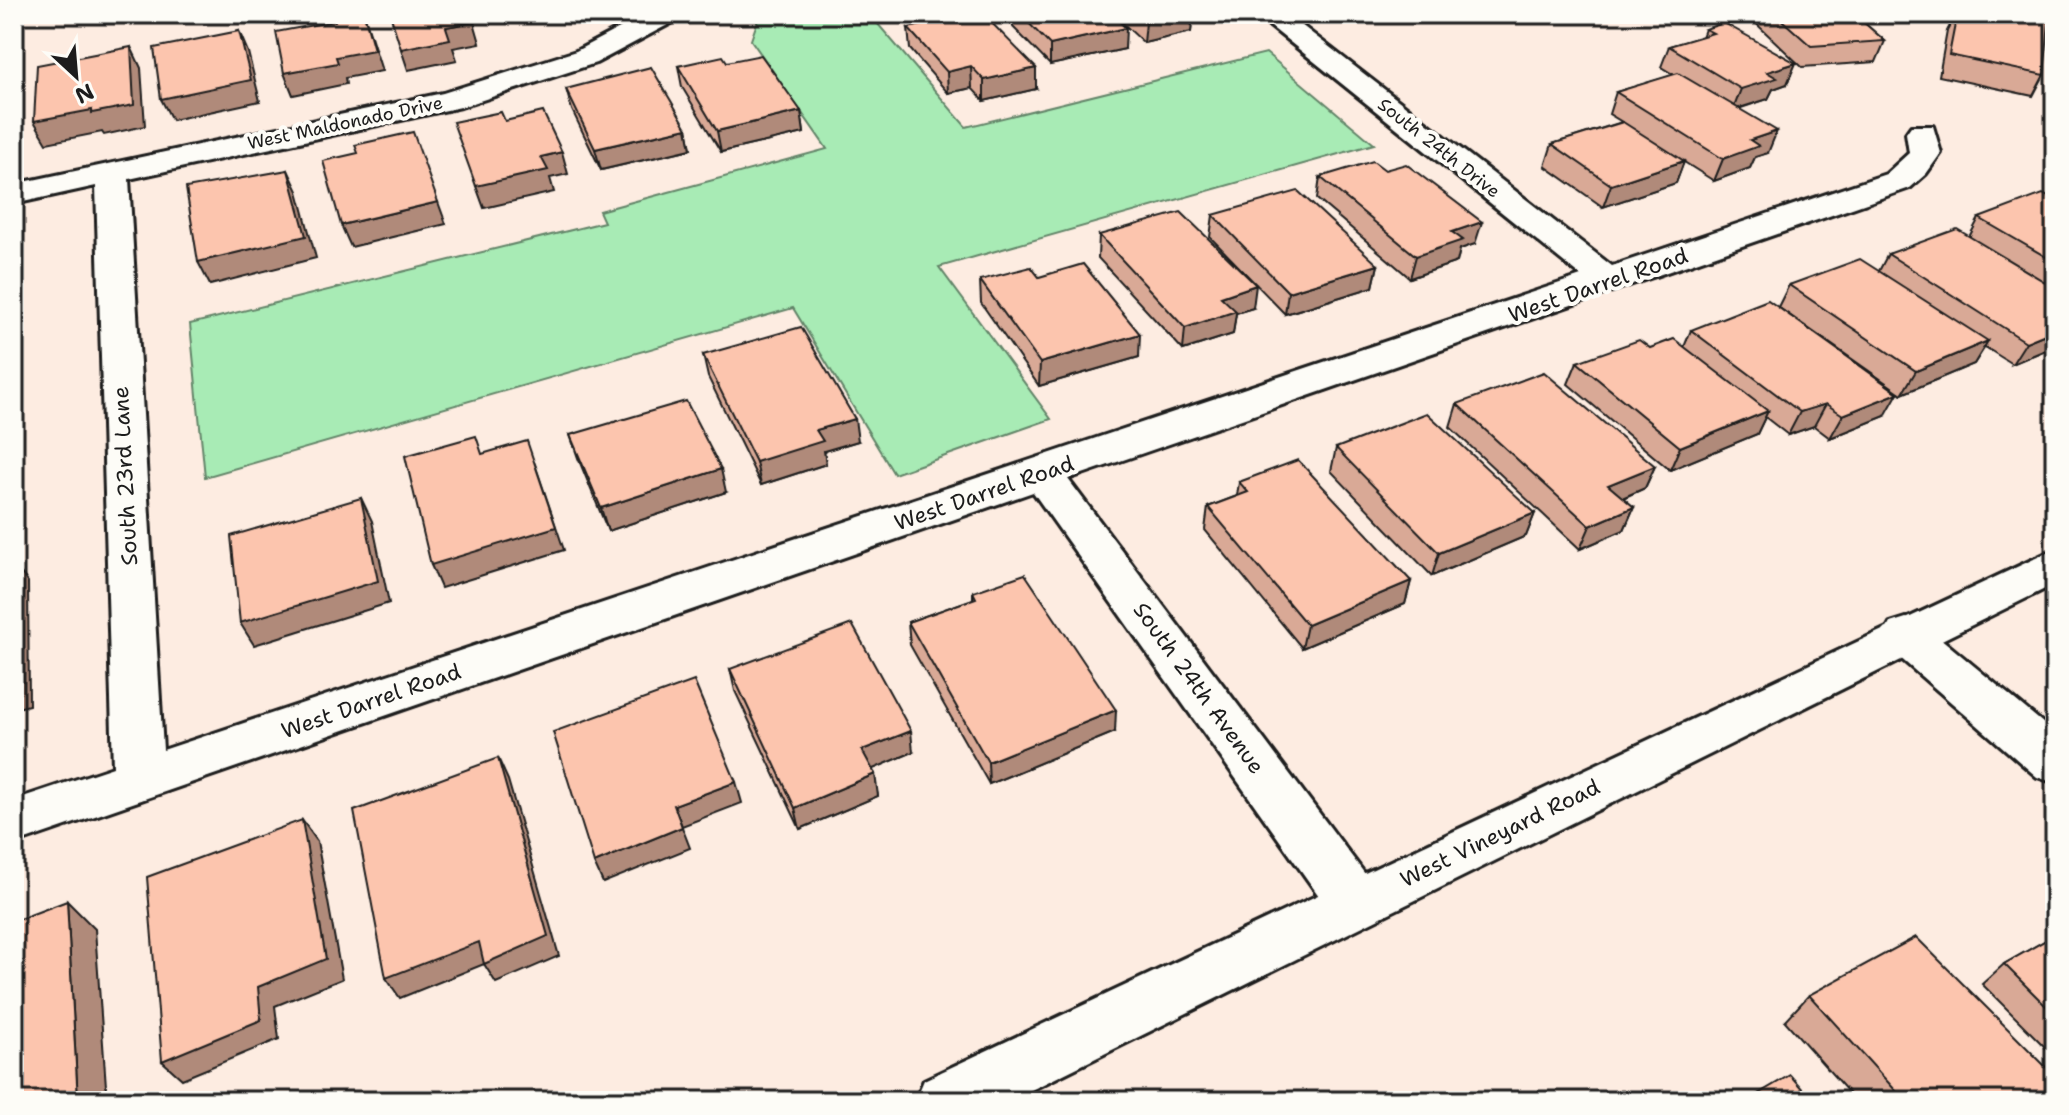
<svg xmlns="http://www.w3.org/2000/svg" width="2069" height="1115" font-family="'Shantell Sans',sans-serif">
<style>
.green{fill:#a8ebb5;stroke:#628468;stroke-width:2}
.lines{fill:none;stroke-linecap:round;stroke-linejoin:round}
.street-casing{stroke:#1c1c1c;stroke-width:6}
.secondary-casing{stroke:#1c1c1c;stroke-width:6}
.street{fill:#fdfcf7;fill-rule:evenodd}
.secondary{fill:#fdfcf7;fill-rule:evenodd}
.wall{fill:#d9a996;stroke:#1c1c1c;stroke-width:2}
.shaded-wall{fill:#b08a7a;stroke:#1c1c1c;stroke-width:2}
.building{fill:#fcc5ae;stroke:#1c1c1c;stroke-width:2}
.labels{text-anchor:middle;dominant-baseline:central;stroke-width:8;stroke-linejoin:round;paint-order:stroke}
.far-street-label{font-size:18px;fill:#1c1c1c;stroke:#fdfcf7}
.street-label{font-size:22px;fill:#1c1c1c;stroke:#fdfcf7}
</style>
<rect width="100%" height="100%" fill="#fdece1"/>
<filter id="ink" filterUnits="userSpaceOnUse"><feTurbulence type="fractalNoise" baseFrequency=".0125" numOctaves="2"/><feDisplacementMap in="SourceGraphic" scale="16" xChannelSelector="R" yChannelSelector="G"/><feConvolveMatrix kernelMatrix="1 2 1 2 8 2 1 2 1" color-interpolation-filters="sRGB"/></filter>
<g filter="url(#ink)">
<polygon class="green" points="760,14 884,14 877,23 966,127 1266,53 1374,144 939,267 1051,419 894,474 793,308 205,477 190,324 604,222 599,211 827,149 751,40"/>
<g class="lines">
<g class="street-casing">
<g id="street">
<polygon points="646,14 679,15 675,21 596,63 461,107 129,179 163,750 1581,276 1255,14 1287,14 1612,266 1886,174 1909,153 1906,133 1911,126 1933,126 1941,153 1926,174 1910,188 1068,479 1374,886 1382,903 1374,920 1355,927 1336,920 1033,492 14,844 14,800 113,767 96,186 14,204 14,184 443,93 576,51"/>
<polygon points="1906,618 1922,623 2055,733 2055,783 2037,777 1890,649 1883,636 1890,623"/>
</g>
</g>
<g class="secondary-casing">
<polygon id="secondary" points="2055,549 2055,584 1009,1101 915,1101 924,1080"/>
</g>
<use href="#street" class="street"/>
<use href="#secondary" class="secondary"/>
</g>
<g class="wall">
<polygon points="1013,14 1111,14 1125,49 1050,65 1013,27"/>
<polygon points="1113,14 1205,14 1204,20 1192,23 1191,32 1144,43"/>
<polygon points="1746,14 1854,14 1885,41 1876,62 1802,67"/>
<polygon points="1956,14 1976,14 1998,18 2000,14 2044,75 2033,96 1939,76 1947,31"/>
<polygon points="1724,23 1787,84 1773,89 1768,99 1738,109 1768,153 1755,157 1750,168 1714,181 1684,162 1676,183 1603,207 1545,166 1552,144 1622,122 1609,114 1616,92 1674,75 1661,67 1669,46 1702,37 1705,29"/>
<polygon points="908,28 1036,89 984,101 972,88 948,93 910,49"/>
<polygon points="727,62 801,111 804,133 721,152 682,87 678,66"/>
<polygon points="566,89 687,128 691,149 601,170 572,110"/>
<polygon points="1320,177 1475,244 1460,249 1457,262 1410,278 1317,199"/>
<polygon points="2055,201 2055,346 2012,364 1985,347 1974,364 1902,394 1778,307 1789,285 1879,271 1888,254 1969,237 1979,218"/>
<polygon points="1213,215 1378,265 1373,287 1285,314 1210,237"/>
<polygon points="1099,235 1253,308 1236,313 1233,334 1183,350 1098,258"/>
<polygon points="1039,277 1139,357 1039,386 981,303 980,280"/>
<polygon points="1691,330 1885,416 1830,438 1814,426 1788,435 1765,417 1757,434 1670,470 1568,384 1577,362 1650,348 1684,347"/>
<polygon points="703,355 858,441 824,451 826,464 761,485 708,377"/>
<polygon points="1457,404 1655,466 1645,488 1623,498 1634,507 1624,530 1580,549 1450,427"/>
<polygon points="570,435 726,492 608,531 578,458"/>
<polygon points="1336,448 1535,513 1526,536 1432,576 1331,471"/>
<polygon points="1239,482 1411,581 1405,604 1302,648 1205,530 1208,507 1237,496"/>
<polygon points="973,592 1115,732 989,784 910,645 908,622 973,599"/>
<polygon points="730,669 913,752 872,769 878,796 800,829 735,691"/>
<polygon points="2055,935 2055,1057 1982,984 2004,964"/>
<polygon points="1809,995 2055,1101 1856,1101 1785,1021"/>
</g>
<g class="shaded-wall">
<polygon points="364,14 382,71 345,78 346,84 293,95 284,73 336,57"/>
<polygon points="1182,14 1205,14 1204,20 1192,23 1191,32 1144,43 1146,22"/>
<polygon points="474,22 480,43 453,48 457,60 408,70 401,49 446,27"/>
<polygon points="1126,28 1125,49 1050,65 1050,45"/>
<polygon points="239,31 248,52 260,101 172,120 161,99"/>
<polygon points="131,47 141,68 145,126 104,135 102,132 47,143 34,121"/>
<polygon points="1796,63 1787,84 1773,89 1768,99 1733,110 1741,89 1767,72"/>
<polygon points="971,66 972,88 948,93 947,72"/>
<polygon points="1036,68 1036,89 984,101 984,80"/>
<polygon points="801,111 804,133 721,152 717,131"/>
<polygon points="687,128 691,149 601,170 595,149"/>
<polygon points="1777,131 1768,153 1755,157 1750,168 1714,181 1723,159 1750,140"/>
<polygon points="562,152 568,174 550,178 554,192 484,208 476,186 541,157"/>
<polygon points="1684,161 1676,183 1603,207 1611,185"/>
<polygon points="288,170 298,191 316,258 210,285 198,262"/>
<polygon points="438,202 446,224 351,247 341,225"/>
<polygon points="1482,222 1475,244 1460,249 1457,262 1410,278 1416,256 1452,232"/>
<polygon points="14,242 17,246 14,298"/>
<polygon points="1378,265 1373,287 1285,314 1288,292"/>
<polygon points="1256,285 1253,308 1236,313 1233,334 1183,350 1185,328 1221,297"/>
<polygon points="2055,330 2055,346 2012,364 2026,342"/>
<polygon points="1140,334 1139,357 1039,386 1040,363"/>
<polygon points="1988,341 1974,364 1902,394 1916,371"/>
<polygon points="1898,393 1885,416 1830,438 1843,415"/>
<polygon points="1826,404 1814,426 1788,435 1800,412"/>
<polygon points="1768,411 1757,434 1670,470 1680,447"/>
<polygon points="855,419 858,441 824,451 826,464 761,485 756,462 816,430"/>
<polygon points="535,464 564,550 441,588 431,565"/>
<polygon points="1655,466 1645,488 1599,508 1608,485"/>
<polygon points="721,469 726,492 608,531 601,508"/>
<polygon points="361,498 372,521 389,603 254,645 240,623"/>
<polygon points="1634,507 1624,530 1580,549 1590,526"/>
<polygon points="1535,513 1526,536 1432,576 1439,553"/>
<polygon points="14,564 28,582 29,705 14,709"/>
<polygon points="1411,581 1405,604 1302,648 1307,625"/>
<polygon points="1116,710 1115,732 989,784 988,762"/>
<polygon points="911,731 913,752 866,772 862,750"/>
<polygon points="498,758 508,780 559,956 496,983 484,964 400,998 386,978"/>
<polygon points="875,774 878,796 800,829 795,808"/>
<polygon points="736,782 742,803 682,826 674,805"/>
<polygon points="302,820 317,841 342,979 275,1006 279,1039 182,1079 162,1061 258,987"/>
<polygon points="682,827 690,848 603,883 594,863"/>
<polygon points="67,901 95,929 107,1101 78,1101"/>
</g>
<g class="building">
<polygon points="341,14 364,14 374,50 336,57 338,63 284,73 276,32 335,21 334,15"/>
<polygon points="390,14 470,14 474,22 446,27 450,39 401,49"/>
<polygon points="973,14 983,14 1036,68 984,80 971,66 947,72 908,28"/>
<polygon points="1020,14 1111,14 1126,28 1050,45"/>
<polygon points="1136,14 1182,14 1146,22"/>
<polygon points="1775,14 1854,14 1885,41 1811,46"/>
<polygon points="1957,14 1976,14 2000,19 2001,14 2008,14 2049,22 2044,75 1949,55"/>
<polygon points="1724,23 1796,63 1767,72 1777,78 1741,89 1669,46 1713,33 1705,29"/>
<polygon points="239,31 251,80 161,99 154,48"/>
<polygon points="131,47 134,105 92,113 92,110 34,121 37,65"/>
<polygon points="761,55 801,111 717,131 678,66 723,56 727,62"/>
<polygon points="651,67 687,128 595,149 566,89"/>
<polygon points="1678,73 1777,131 1750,140 1759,146 1723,159 1616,92"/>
<polygon points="501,112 505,121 543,112 562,152 541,157 548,170 476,186 453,122"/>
<polygon points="1623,122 1684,161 1611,185 1552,144"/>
<polygon points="413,132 438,202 341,225 323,161 358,153 355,145"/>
<polygon points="1373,161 1385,170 1406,164 1482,222 1452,232 1463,240 1416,256 1320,177"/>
<polygon points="288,170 306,236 198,262 186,188"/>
<polygon points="1298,191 1378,265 1288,292 1213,215"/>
<polygon points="2043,194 2055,201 2055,262 1979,218"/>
<polygon points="1181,212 1256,285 1221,297 1236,311 1185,328 1099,235"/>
<polygon points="1957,229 2055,288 2055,330 2026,342 1888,254"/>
<polygon points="1860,259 1988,341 1916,371 1789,285"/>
<polygon points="1083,264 1140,334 1040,363 980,280 1031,267 1039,277"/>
<polygon points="1768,300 1898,393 1843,415 1826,404 1800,412 1691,330"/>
<polygon points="801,327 855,419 816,430 823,441 756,462 703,355"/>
<polygon points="1674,339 1768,411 1680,447 1577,362 1639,340 1650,348"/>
<polygon points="1544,372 1655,466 1608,485 1634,507 1590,526 1457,404"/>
<polygon points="686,401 721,469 601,508 570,435"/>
<polygon points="1427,413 1535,513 1439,553 1336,448"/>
<polygon points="476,436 482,454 527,441 556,527 431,565 405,456"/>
<polygon points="1298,460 1411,581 1307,625 1208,507 1248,492 1239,482"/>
<polygon points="361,498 378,581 240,623 231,536"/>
<polygon points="1025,574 1116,710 988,762 908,622 976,598 973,592"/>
<polygon points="852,624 911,731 862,750 875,774 795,808 730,669"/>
<polygon points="694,681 736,782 674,805 682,827 594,863 553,732"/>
<polygon points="498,758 548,936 484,964 479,942 386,978 354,811"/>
<polygon points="302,820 326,959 258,987 261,1020 162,1061 147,877"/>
<polygon points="67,901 78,1101 14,1101 14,921"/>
<polygon points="2055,935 2055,1015 2004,964"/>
<polygon points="1916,937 2055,1076 2055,1101 1905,1101 1809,995"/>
<polygon points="1790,1075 1813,1101 1746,1101"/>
</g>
</g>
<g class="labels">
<g class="far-street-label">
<text transform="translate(345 123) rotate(-12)">West Maldonado Drive</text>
<text transform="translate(1439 148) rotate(38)">South 24th Drive</text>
</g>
<g class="street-label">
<text transform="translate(1598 285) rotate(-19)">West Darrel Road</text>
<text transform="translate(125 476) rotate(-93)">South 23rd Lane</text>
<text transform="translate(984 493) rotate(-19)">West Darrel Road</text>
<text transform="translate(1199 688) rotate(54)">South 24th Avenue</text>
<text transform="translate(371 701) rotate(-19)">West Darrel Road</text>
<text transform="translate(1500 833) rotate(-26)">West Vineyard Road</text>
</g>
</g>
<rect width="2069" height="1115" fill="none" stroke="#fdfcf7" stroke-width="48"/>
<rect x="24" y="24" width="2021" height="1067" fill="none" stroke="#1c1c1c" stroke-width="3" filter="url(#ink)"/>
<g transform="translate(76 76) rotate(154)" stroke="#fdfcf7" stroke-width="6" paint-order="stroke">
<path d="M0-6L14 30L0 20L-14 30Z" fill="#1c1c1c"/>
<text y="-12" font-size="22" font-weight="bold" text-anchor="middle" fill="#1c1c1c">N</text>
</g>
</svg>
